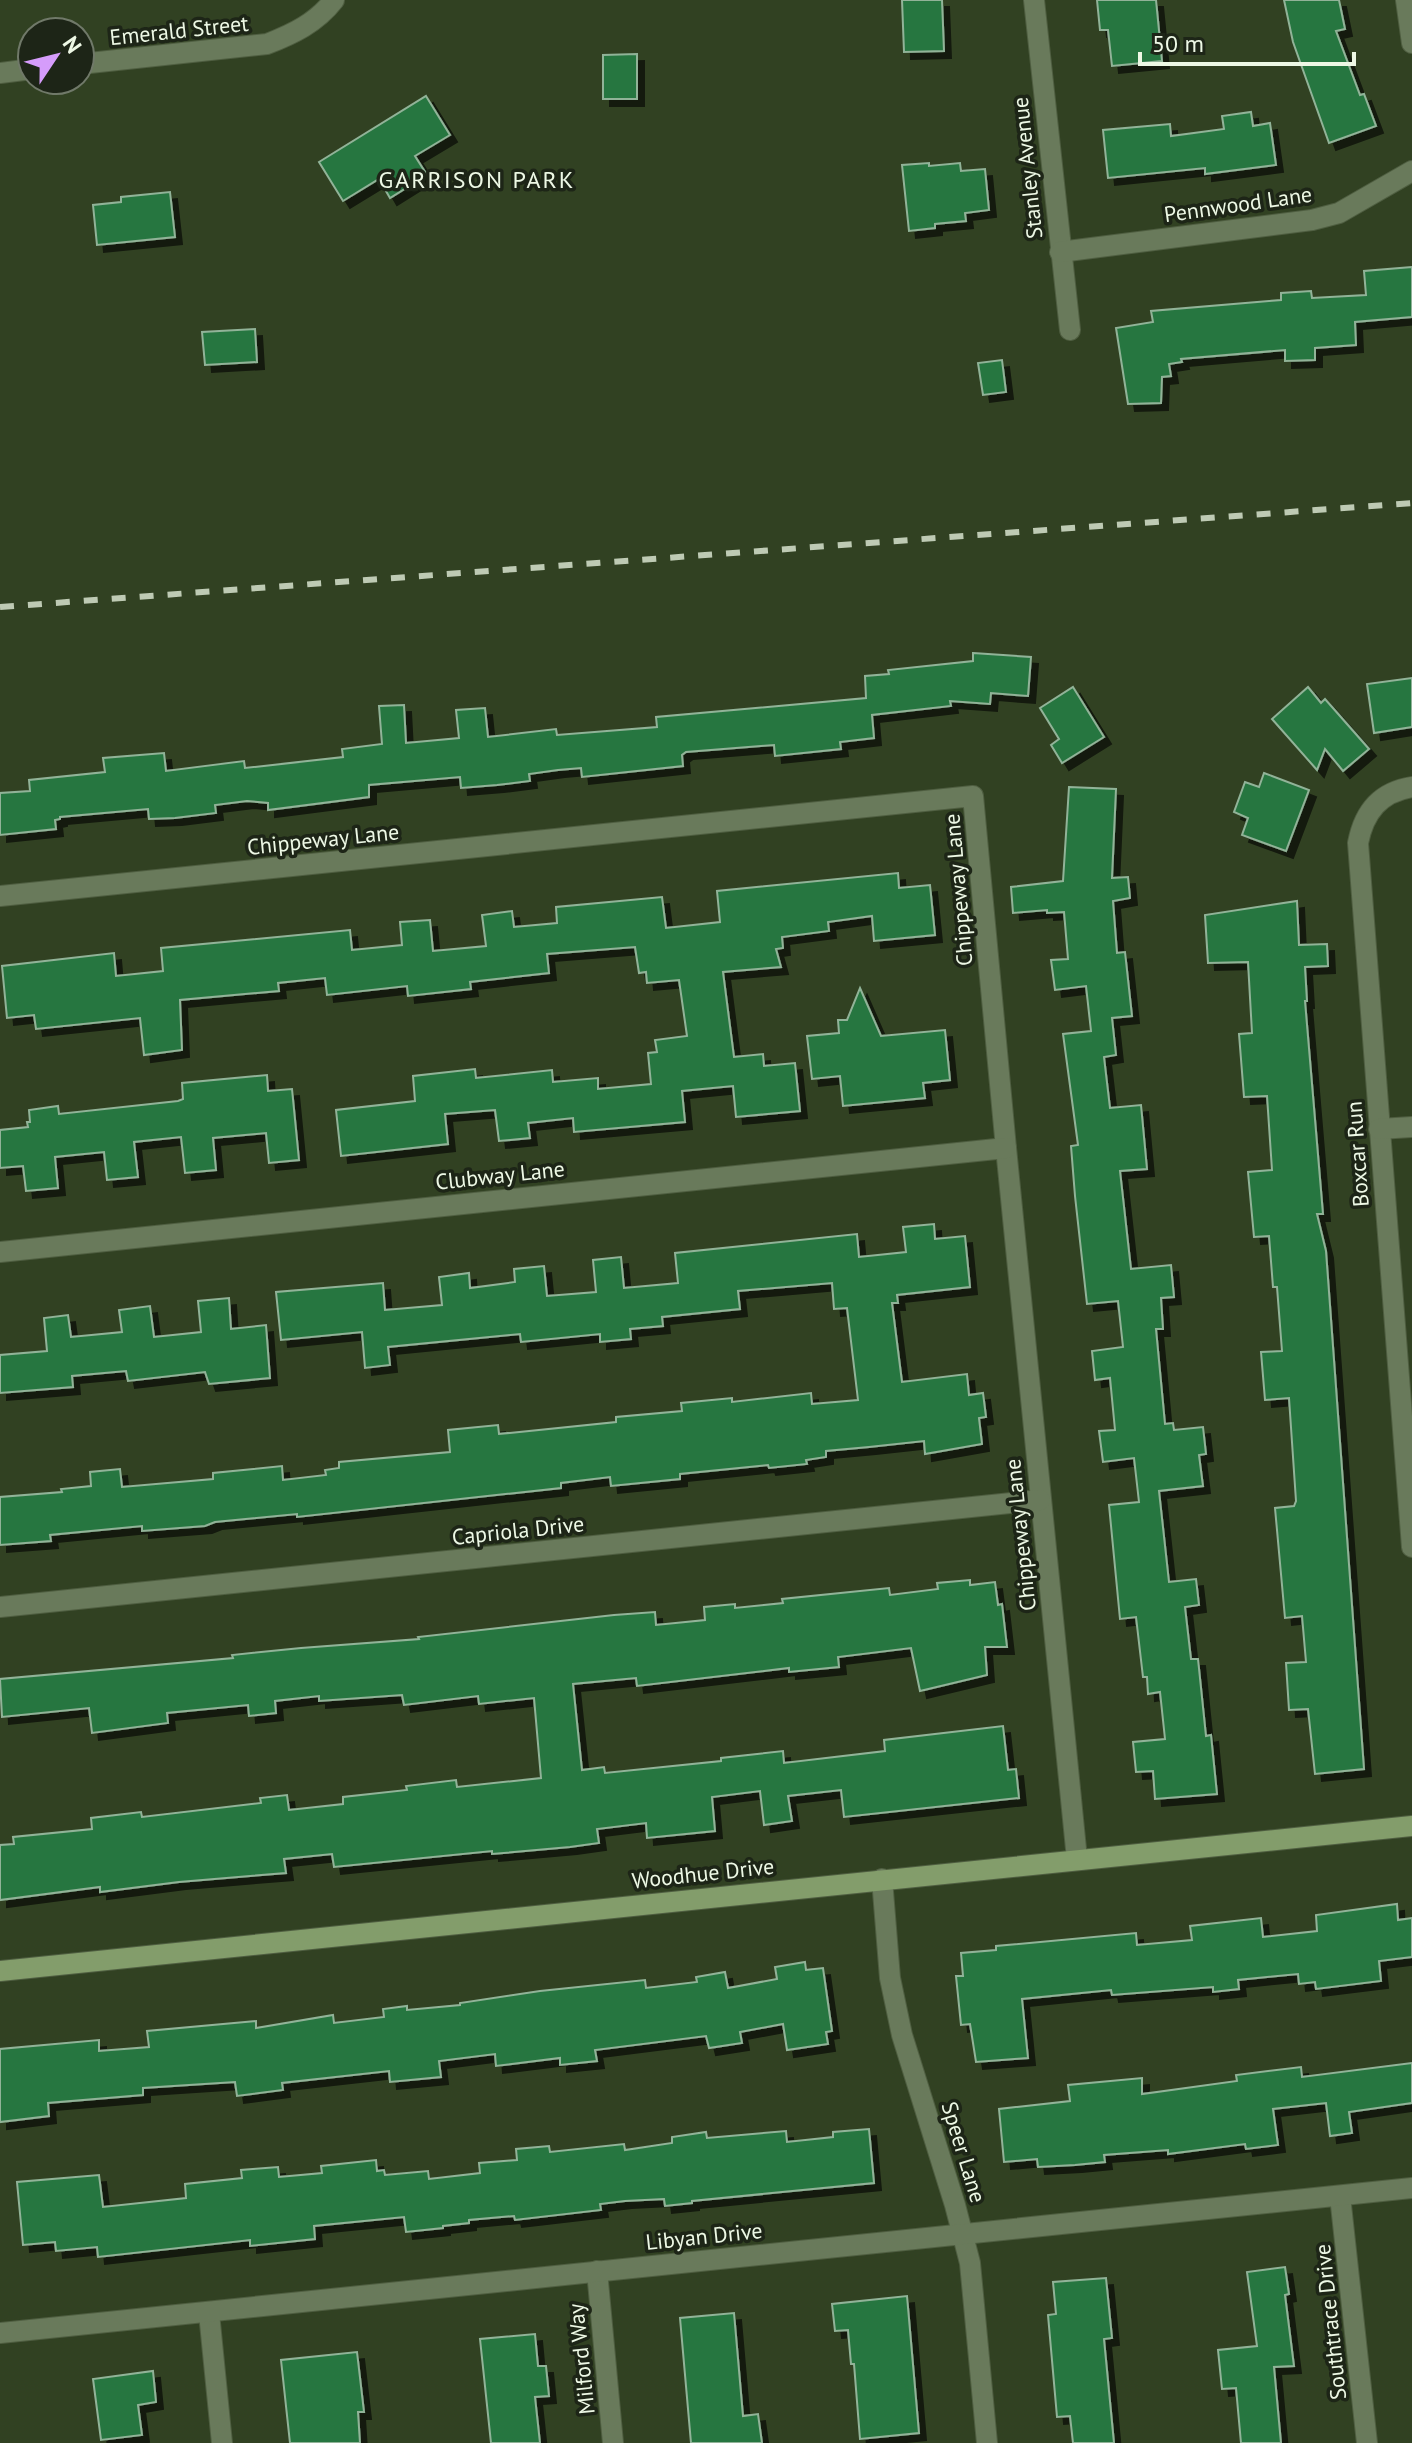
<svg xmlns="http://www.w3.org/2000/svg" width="1412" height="2443" font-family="'PT Sans',sans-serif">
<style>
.building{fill:#277641;stroke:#91b398;stroke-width:2;filter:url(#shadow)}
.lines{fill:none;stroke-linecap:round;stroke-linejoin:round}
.street-casing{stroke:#4f5e41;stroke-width:22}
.secondary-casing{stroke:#4f5e41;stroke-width:22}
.street{stroke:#697a5b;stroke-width:20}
.secondary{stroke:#839d6b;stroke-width:20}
.rail{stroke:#becab4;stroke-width:6;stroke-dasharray:14 14;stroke-linecap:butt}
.labels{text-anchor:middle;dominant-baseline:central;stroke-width:7;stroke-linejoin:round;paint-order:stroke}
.street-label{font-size:22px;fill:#edf8e5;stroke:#1d2517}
.neighbourhood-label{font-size:24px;letter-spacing:2px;fill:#edf8e5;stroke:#1d2517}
</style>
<defs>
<filter id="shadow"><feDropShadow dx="7" dy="7" stdDeviation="0" flood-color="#0009"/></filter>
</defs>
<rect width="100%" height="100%" fill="#314122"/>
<g class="building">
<polygon points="902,0 942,0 944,51 904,52"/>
<polygon points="1097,0 1156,0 1162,61 1112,66 1108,30 1100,30"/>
<polygon points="1284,0 1339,0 1345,29 1336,31 1360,95 1364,94 1376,126 1329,143 1293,42"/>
<polygon points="637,54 637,99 603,99 603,55"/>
<polygon points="426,96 450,135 415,156 427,175 390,198 379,179 343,201 319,162"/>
<polygon points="1251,112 1253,126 1270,123 1276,165 1205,174 1205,168 1108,178 1103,130 1170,124 1171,136 1224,129 1222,116"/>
<polygon points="929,163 929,166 960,163 961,171 985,169 989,210 965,213 966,221 935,224 935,228 909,231 902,165"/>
<polygon points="170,192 175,237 97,245 93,205 121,202 121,197"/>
<polygon points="1412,267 1412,317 1355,322 1356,345 1315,348 1315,360 1285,361 1285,350 1181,359 1182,362 1169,364 1171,376 1162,377 1161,403 1128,404 1116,328 1153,322 1151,311 1281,300 1281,293 1311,291 1312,298 1366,295 1364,271"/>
<polygon points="255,329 257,362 205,365 202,332"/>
<polygon points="1002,360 1006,392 983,395 978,363"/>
<polygon points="973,653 1031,657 1028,696 991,693 990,704 950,701 951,706 872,715 874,738 840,742 841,749 775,756 774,745 686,752 682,755 683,766 582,777 581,768 558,770 529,774 530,781 497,785 461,788 460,777 369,785 369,797 268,810 268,803 247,801 215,805 216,813 175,818 149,819 148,809 60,817 60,819 55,820 56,829 0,835 0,793 30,791 29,780 105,772 103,758 164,753 166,771 244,761 245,768 343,757 342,749 382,744 379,706 404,705 406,743 459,738 456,710 485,708 488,737 556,729 557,735 657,727 656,717 866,698 865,676 889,674 888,670 973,661"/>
<polygon points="1412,678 1412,727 1374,733 1367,684"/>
<polygon points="1073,687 1104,737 1062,763 1051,745 1059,739 1040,708"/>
<polygon points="1308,687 1321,703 1325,699 1369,749 1343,771 1325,749 1317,770 1272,719"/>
<polygon points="1264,773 1309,790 1286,851 1242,835 1248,818 1234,812 1245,782 1259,787"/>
<polygon points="1069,787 1116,789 1112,878 1128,877 1130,898 1113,901 1117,953 1125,952 1132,1016 1112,1018 1116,1055 1104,1057 1110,1108 1141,1105 1147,1169 1120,1171 1131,1269 1171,1265 1174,1297 1161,1298 1163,1329 1156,1329 1165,1424 1173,1423 1174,1430 1203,1427 1206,1454 1199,1455 1203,1486 1159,1491 1169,1582 1196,1579 1199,1605 1185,1607 1191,1659 1198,1659 1206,1736 1211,1735 1217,1794 1155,1799 1153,1771 1136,1772 1133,1742 1165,1739 1160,1692 1148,1694 1147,1677 1143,1677 1136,1617 1120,1619 1109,1505 1139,1502 1134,1458 1103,1462 1099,1431 1115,1430 1110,1378 1095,1380 1092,1351 1123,1347 1118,1301 1087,1304 1075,1196 1071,1146 1078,1145 1063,1034 1091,1031 1086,986 1055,990 1051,960 1068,959 1064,912 1047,913 1047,910 1013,913 1011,887 1063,881"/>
<polygon points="898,873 899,888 930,885 935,935 874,941 872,916 828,922 829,931 782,937 783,948 776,949 781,967 723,972 734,1057 763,1054 764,1066 795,1063 800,1111 736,1117 733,1086 682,1091 685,1122 574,1132 573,1118 528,1123 530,1138 499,1141 495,1110 445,1114 448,1144 341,1156 336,1110 415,1101 413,1076 475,1069 476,1078 552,1070 553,1082 598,1078 598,1089 651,1084 648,1053 657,1052 655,1040 687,1036 679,980 647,983 646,972 639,973 635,947 547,954 549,973 470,982 471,989 408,996 407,986 327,995 325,978 278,983 279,991 180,1000 182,1050 144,1055 140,1018 36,1029 34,1015 7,1018 2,966 114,953 116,976 163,971 161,948 350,930 352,950 402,945 400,922 430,920 433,951 486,946 482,915 512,911 514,927 557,923 556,907 662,897 666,928 720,922 717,891"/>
<polygon points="1297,901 1299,945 1327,944 1328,966 1305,967 1307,1001 1305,1001 1323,1214 1317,1214 1326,1251 1364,1769 1315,1774 1308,1709 1289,1710 1286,1663 1306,1662 1302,1616 1285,1618 1275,1508 1294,1506 1296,1501 1289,1398 1265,1400 1261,1352 1282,1351 1277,1287 1273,1287 1269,1236 1254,1237 1248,1172 1272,1170 1267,1096 1244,1097 1239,1034 1252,1033 1248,962 1208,963 1205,915"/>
<polygon points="860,988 881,1036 945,1030 950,1080 923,1083 925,1098 843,1106 840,1076 812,1079 807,1036 839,1033 838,1020 847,1020"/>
<polygon points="267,1075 268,1091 292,1089 299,1160 269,1163 266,1133 213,1138 216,1170 185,1173 181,1137 134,1142 138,1177 107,1180 104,1152 55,1157 58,1188 26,1191 23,1166 0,1168 0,1130 28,1127 27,1122 30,1122 29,1110 58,1106 59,1114 178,1101 183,1099 182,1083"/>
<polygon points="934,1224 935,1239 965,1236 970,1287 897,1295 898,1303 892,1303 902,1382 967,1374 969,1395 983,1393 986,1417 979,1418 982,1444 925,1454 924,1441 869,1447 826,1451 826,1457 806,1460 807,1464 769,1468 768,1465 680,1474 680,1479 611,1486 610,1477 561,1483 561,1488 297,1517 297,1514 215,1522 205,1526 142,1531 142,1526 50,1535 51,1541 0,1545 0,1497 62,1492 61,1489 91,1486 90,1472 120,1469 122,1487 213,1479 213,1473 282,1466 283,1480 326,1475 325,1470 339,1468 339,1462 450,1452 448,1430 498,1425 499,1434 616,1422 616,1417 682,1411 681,1403 732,1398 732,1402 811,1393 812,1404 858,1400 847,1308 834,1309 832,1283 738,1291 740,1309 662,1317 663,1326 630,1329 631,1339 600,1342 600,1334 521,1342 520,1334 388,1347 390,1365 365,1368 362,1332 281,1340 276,1292 383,1283 385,1310 442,1305 439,1277 469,1273 470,1288 515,1282 514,1269 544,1266 547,1296 596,1292 593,1260 621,1257 624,1288 678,1283 675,1253 857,1234 859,1257 906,1252 903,1227"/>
<polygon points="229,1298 231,1329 266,1325 270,1378 209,1384 205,1372 128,1381 126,1371 72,1376 73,1387 0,1393 0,1355 47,1351 44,1318 68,1315 71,1337 122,1332 119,1310 150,1306 154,1337 201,1332 198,1301"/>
<polygon points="970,1580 970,1585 995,1582 998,1605 1002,1604 1007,1647 985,1647 987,1675 920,1691 911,1648 838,1657 839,1667 789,1672 789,1668 637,1686 636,1678 573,1684 582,1770 604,1767 605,1773 721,1761 721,1758 783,1751 784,1763 885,1751 884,1740 1003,1726 1008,1770 1016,1769 1019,1798 844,1817 841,1790 788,1796 792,1821 764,1825 760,1791 712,1797 715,1831 647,1838 646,1823 597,1829 599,1843 570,1847 492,1854 492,1851 334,1867 332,1854 284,1859 286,1873 179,1882 100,1892 100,1887 0,1900 0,1845 14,1844 13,1837 92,1829 91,1818 141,1812 142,1817 261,1803 260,1798 287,1795 289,1810 343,1804 343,1797 407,1790 406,1786 456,1780 457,1787 541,1778 534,1698 479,1704 478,1696 404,1705 402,1695 319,1701 319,1696 275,1701 276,1713 249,1716 248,1705 167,1713 168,1723 92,1733 89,1708 2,1717 0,1679 233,1658 232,1655 301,1648 419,1639 418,1637 614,1615 655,1612 656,1625 705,1620 704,1607 735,1604 735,1608 783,1603 782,1599 889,1588 890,1595 938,1589 937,1583"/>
<polygon points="1397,1904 1398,1920 1412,1918 1412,1957 1379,1961 1381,1981 1316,1989 1315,1982 1299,1984 1298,1974 1238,1980 1239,1989 1213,1992 1213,1987 1112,1995 1111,1990 1022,1999 1028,2058 976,2062 970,2024 961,2025 956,1976 963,1976 961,1953 996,1950 996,1946 1136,1933 1137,1945 1192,1940 1190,1926 1261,1918 1263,1937 1317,1931 1316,1915"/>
<polygon points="805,1962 806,1970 823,1968 832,2031 826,2032 828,2044 787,2050 783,2024 740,2032 742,2043 709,2048 706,2036 595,2050 597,2061 560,2065 560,2058 496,2066 495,2054 439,2061 441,2077 390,2082 389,2071 282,2083 283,2090 237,2096 235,2082 143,2088 143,2095 48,2103 49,2116 0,2122 0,2049 99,2040 99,2051 149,2047 147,2031 256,2021 256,2028 333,2015 334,2023 384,2017 383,2009 407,2006 407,2010 460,2005 460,2003 540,1991 645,1980 646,1988 697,1982 696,1977 725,1972 728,1988 777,1979 775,1967"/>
<polygon points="1412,2063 1412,2103 1349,2112 1352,2133 1330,2136 1326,2103 1273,2109 1278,2145 1246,2149 1245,2144 1168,2154 1168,2150 1104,2155 1105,2162 1075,2165 1038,2167 1037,2159 1004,2162 999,2109 1070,2101 1068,2085 1142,2078 1142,2094 1237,2081 1236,2075 1301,2067 1302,2077"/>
<polygon points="869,2129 874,2183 692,2201 692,2203 665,2206 664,2199 625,2201 600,2204 601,2210 515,2220 514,2216 469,2220 469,2223 443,2226 443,2228 406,2232 404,2217 314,2226 315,2239 250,2246 250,2240 98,2257 97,2247 56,2251 55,2242 23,2245 17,2182 99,2175 103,2207 186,2198 185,2184 242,2178 241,2170 278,2167 279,2177 322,2173 321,2166 376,2160 377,2171 384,2170 385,2175 428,2171 429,2179 480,2173 479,2163 517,2160 516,2149 549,2146 550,2152 624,2144 625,2150 672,2143 672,2137 706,2132 707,2138 786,2131 787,2142 833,2137 833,2132"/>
<polygon points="1285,2267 1289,2294 1285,2295 1294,2366 1274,2367 1281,2443 1241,2443 1236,2388 1222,2389 1218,2350 1257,2346 1247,2272"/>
<polygon points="1106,2278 1112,2338 1104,2339 1114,2443 1073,2443 1070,2416 1057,2417 1048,2315 1056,2314 1053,2282"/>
<polygon points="907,2296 919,2433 860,2439 854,2364 851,2364 848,2330 835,2331 832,2304"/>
<polygon points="734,2313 743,2416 758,2414 762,2443 691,2443 680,2318"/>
<polygon points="535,2334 538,2366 546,2366 549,2396 535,2397 540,2443 491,2443 480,2339"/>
<polygon points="357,2352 364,2412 358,2412 360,2443 290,2443 281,2360"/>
<polygon points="153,2371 156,2402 138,2405 142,2435 101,2440 93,2379"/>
</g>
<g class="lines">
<g class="street-casing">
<g id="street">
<polyline points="1034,0 1070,330"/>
<polyline points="1406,0 1412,43"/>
<path d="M80,64L267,44C293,34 316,23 334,0"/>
<polyline points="0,73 32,69"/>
<polyline points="1060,252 1312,220 1339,213 1412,171"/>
<path d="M1412,787C1380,792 1364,812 1358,843L1412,1547"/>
<polyline points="0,896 973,796 1006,1148 1077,1859"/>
<polyline points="1379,1129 1412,1127"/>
<polyline points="0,1252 1006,1148"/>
<polyline points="0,1607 1040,1500"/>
<polyline points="882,1879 890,1978 902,2035 955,2205 970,2263 987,2443"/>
<polyline points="1340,2196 1367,2443"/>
<polyline points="597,2271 613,2443"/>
<polyline points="209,2313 222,2443"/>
<polyline points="0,2333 1412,2188"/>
</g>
</g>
<g class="secondary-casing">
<polyline id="secondary" points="0,1971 1412,1826"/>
</g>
<use href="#street" class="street"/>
<use href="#secondary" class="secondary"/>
<polyline class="rail" points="0,607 1412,503"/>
</g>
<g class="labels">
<g class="street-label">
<text transform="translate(179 30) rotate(-6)">Emerald Street</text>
<text transform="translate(1027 168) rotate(-96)">Stanley Avenue</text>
<text transform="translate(1238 204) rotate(-8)">Pennwood Lane</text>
<text transform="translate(323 839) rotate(-6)">Chippeway Lane</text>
<text transform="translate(958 890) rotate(-95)">Chippeway Lane</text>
<text transform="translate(1357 1154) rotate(-94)">Boxcar Run</text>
<text transform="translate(500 1175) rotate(-6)">Clubway Lane</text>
<text transform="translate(518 1530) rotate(-6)">Capriola Drive</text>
<text transform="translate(1020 1535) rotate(-96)">Chippeway Lane</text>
<text transform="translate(703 1873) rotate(-6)">Woodhue Drive</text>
<text transform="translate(964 2152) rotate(73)">Speer Lane</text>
<text transform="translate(704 2236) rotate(-6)">Libyan Drive</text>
<text transform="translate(1330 2322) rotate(-96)">Southtrace Drive</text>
<text transform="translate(581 2359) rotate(-96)">Milford Way</text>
</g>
<g class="neighbourhood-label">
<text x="477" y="179">GARRISON PARK</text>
</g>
</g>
<g transform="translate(56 56) rotate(55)"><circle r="38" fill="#1d2517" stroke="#707969" stroke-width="2"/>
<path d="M0-6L14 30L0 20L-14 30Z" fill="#d59cfb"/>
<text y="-12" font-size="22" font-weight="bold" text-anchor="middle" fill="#edf8e5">N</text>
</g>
<path d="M1140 52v12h214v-12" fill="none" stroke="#edf8e5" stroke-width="4"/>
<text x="1152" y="52" font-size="24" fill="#edf8e5" stroke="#1d2517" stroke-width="6" paint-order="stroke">50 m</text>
</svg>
